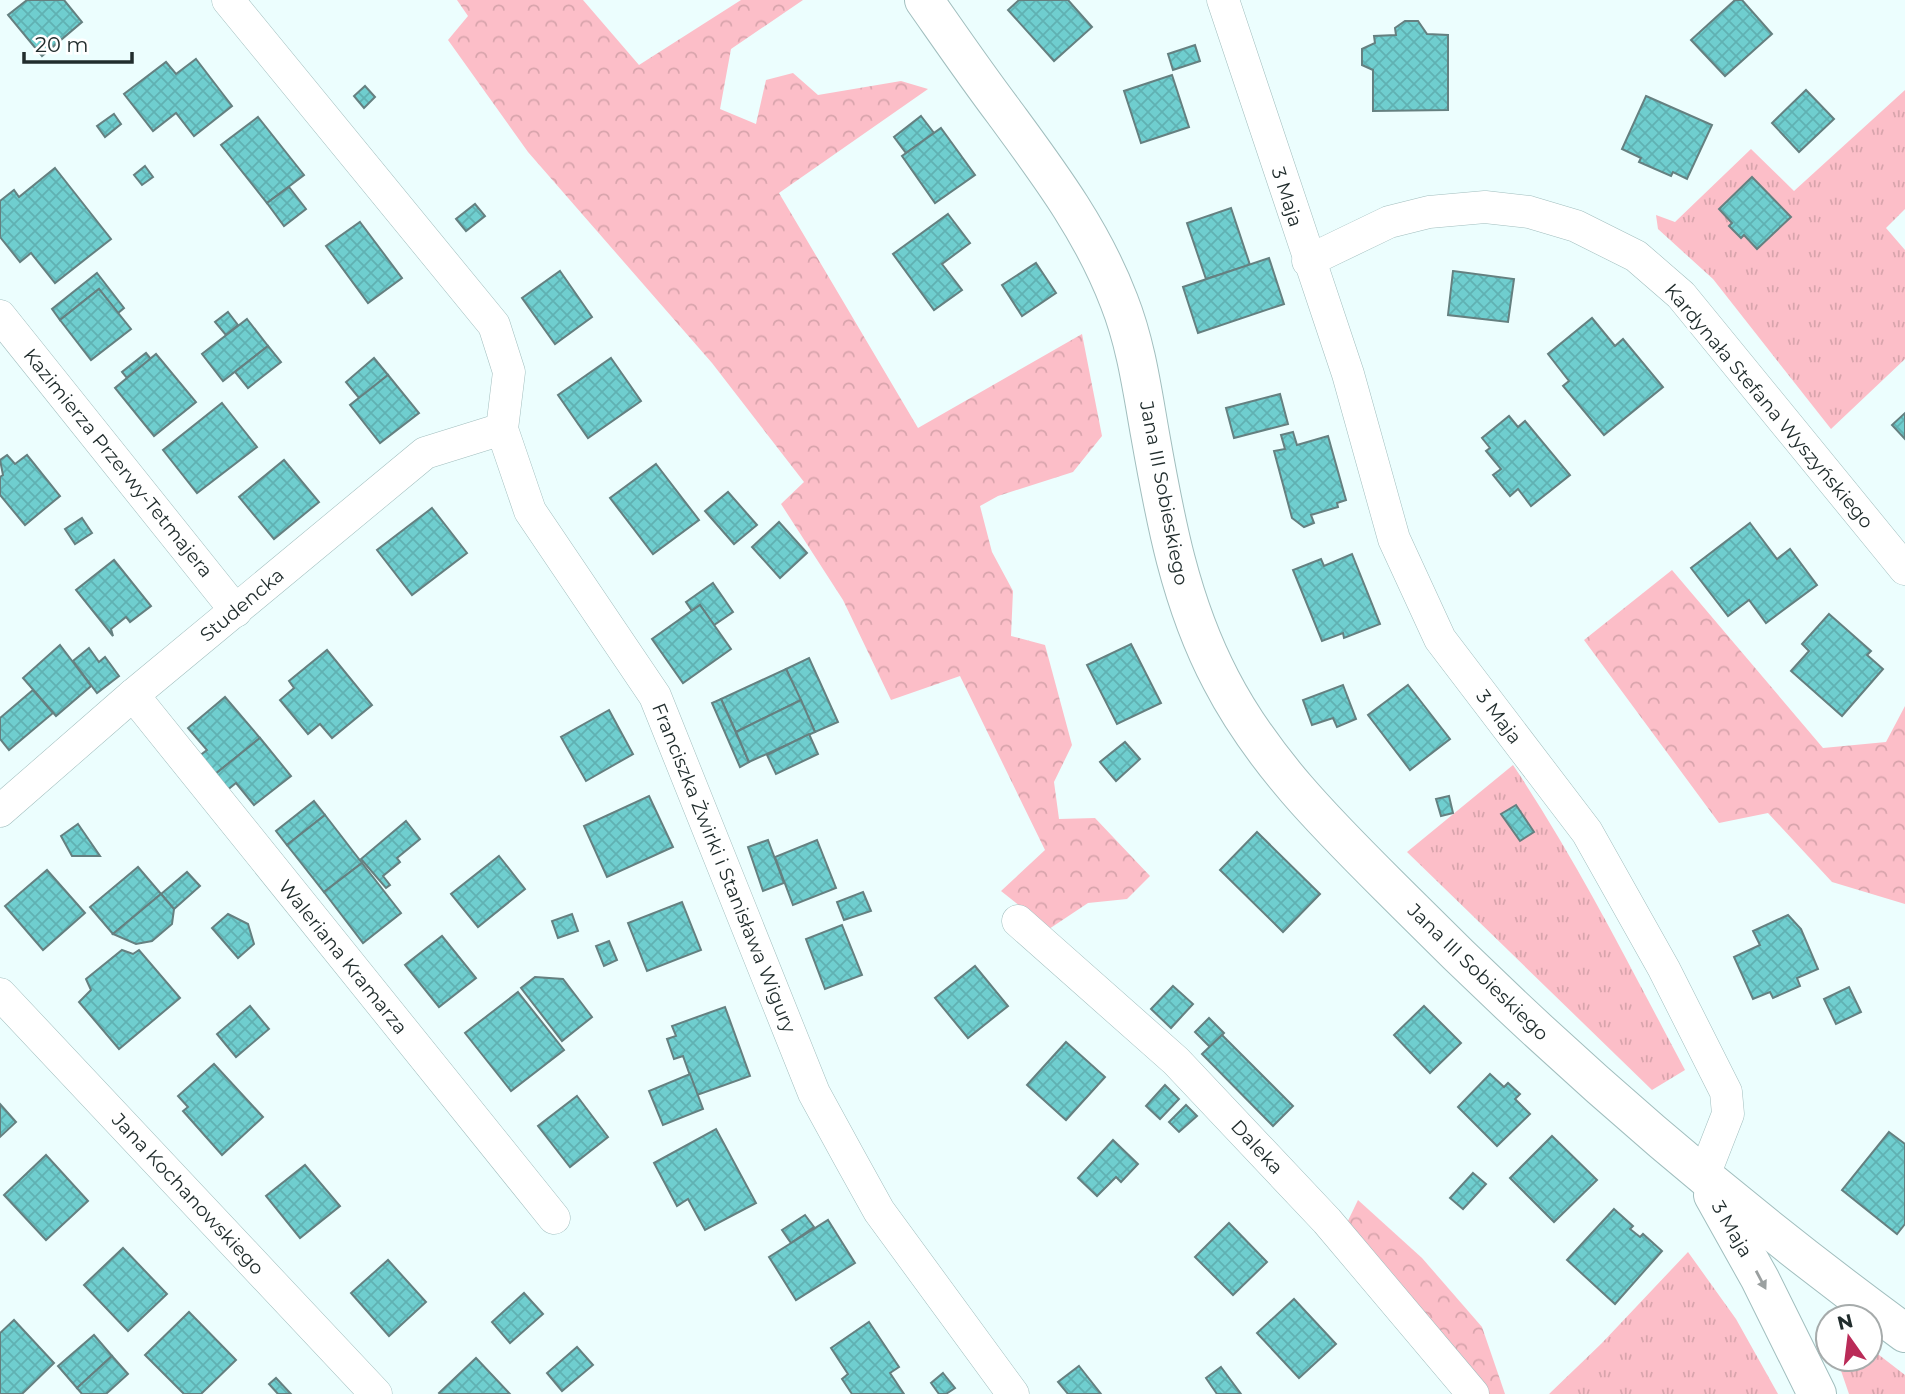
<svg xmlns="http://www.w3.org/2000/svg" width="1905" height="1394" font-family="Montserrat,sans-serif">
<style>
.grass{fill:url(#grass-tufts)}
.forest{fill:url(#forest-crowns)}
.building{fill:url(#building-cross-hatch);stroke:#658080;stroke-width:2}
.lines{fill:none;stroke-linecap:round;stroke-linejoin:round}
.street-casing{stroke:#a1bebe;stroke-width:33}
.secondary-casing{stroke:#a1bebe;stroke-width:40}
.street{stroke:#fff;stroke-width:32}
.secondary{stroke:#fff;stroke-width:38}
.oneway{fill:#9ba0a0}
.labels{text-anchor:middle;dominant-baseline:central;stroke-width:6;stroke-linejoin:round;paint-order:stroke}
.street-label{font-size:19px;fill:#212d2d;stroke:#fff}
</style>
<defs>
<pattern id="grass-tufts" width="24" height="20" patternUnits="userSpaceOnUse" patternTransform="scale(1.75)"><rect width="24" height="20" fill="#fcbec8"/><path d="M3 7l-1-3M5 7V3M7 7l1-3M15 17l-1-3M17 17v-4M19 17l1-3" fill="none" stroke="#d8a4ac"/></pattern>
<pattern id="forest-crowns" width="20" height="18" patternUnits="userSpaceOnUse" patternTransform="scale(1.75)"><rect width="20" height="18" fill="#fcbec8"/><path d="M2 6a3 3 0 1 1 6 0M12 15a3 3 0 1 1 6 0" fill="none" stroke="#d8a4ac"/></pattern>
<pattern id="building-cross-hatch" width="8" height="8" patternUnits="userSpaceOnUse" patternTransform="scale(1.75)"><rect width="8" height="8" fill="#6fcecf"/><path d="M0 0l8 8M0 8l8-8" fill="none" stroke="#60b1b2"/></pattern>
</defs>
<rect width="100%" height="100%" fill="#ecfefe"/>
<g class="grass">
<polygon points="1905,90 1905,209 1886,228 1905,250 1905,359 1831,429 1713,279 1658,229 1656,215 1675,222 1751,149 1794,191"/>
<path d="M1513,765C1578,862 1630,967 1685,1070L1652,1090L1407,852Z"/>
<polygon points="1688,1252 1736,1319 1778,1394 1549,1394 1602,1343"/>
<polygon points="1870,1348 1905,1375 1905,1394 1849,1394 1837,1359 1870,1359"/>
</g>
<g class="forest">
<polygon points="457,0 583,0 639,65 741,0 803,0 731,49 720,109 756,124 766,80 793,73 818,95 901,81 928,89 779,193 918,428 1082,334 1102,436 1073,472 998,496 980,506 992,552 1013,591 1011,636 1045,645 1072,745 1054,782 1059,819 1095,818 1150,876 1127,899 1088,903 1049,929 1001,891 1045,850 960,676 891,700 843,600 781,504 804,482 712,363 528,152 448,40 468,16"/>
<polygon points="1672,570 1823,748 1886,742 1905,706 1905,904 1832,882 1768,813 1719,823 1584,640"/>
<polygon points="1358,1200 1422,1258 1482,1327 1505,1394 1485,1394 1345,1227"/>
</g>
<g class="building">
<polygon points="27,0 64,0 82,22 42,56 8,15"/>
<polygon points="1019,0 1068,0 1092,27 1054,61 1008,10"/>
<polygon points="1735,0 1742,0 1772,34 1725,76 1691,40"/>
<polygon points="1405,21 1418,21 1427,34 1448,35 1448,110 1373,111 1373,70 1362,65 1362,49 1375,43 1374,36 1396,35 1395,28"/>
<polygon points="1195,45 1200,61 1173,70 1168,54"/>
<polygon points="196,59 232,106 194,136 176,113 153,131 124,94 166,62 176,74"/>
<polygon points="1172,75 1189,127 1141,143 1124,91"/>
<polygon points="365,86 375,97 364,108 354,96"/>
<polygon points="1806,90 1834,119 1799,152 1772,123"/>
<polygon points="1646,96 1712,125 1687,179 1673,172 1671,176 1639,162 1641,158 1622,149"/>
<polygon points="114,114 121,124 105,137 97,126"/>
<polygon points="921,116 934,133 906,153 894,137"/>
<polygon points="258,117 304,175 267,203 221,145"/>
<polygon points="941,128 975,175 935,203 902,156"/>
<polygon points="145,166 153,177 142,185 134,175"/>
<polygon points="55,168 111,239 55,283 31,253 20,262 0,237 0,201 14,190 19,197"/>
<polygon points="1752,177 1791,217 1757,249 1744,235 1741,238 1729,226 1732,223 1719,209"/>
<polygon points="289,187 306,209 284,226 267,203"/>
<polygon points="475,204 485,216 466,231 456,219"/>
<polygon points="1231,208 1250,265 1206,279 1187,223"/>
<polygon points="948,214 970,243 942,264 962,290 934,310 893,254"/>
<polygon points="360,222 402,278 368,303 326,246"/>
<polygon points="1269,258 1284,304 1198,333 1183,287"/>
<polygon points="1036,263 1056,293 1022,316 1002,285"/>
<polygon points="560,271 592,317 555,344 522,298"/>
<polygon points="1453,271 1514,279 1508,322 1448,315"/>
<polygon points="97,273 124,308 118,313 99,289 60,320 52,309"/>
<polygon points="99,289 131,329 91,360 60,320"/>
<polygon points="228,312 238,325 226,335 215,322"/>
<polygon points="1592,318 1615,346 1623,339 1663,387 1604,435 1563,386 1569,381 1548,354"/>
<polygon points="247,319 268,346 223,381 202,354"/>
<polygon points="268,346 281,362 248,388 235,372"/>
<polygon points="146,353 151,359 127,378 122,372"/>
<polygon points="156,354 196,402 154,436 115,388"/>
<polygon points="374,358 388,375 360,399 346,382"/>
<polygon points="611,358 641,401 588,438 558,395"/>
<polygon points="388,375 419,413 380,443 350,405"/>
<polygon points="1280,394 1288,424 1234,438 1226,408"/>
<polygon points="222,403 257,447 197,493 163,450"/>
<polygon points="1905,413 1905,439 1892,425"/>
<polygon points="1509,416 1518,427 1525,421 1570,475 1531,506 1518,489 1510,496 1493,475 1501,469 1486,451 1490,448 1482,438"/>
<polygon points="1293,432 1297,445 1328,436 1346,500 1337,503 1338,507 1311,515 1314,523 1304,527 1292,518 1274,451 1285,449 1281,435"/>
<polygon points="7,455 15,464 27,455 60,496 25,525 0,495 0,477 3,475 0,460"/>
<polygon points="284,460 319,502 274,539 239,497"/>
<polygon points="656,464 699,520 653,554 610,498"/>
<polygon points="728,492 757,525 734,544 705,511"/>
<polygon points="432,508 467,553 412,595 377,550"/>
<polygon points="82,518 92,533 75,544 65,529"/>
<polygon points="779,522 807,553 780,578 752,547"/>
<polygon points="1750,523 1777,559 1790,549 1817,585 1766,623 1749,600 1728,616 1691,568"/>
<polygon points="1352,554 1380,624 1344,638 1343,633 1322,641 1293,570 1321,559 1324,566"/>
<polygon points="114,560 151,606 130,622 126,617 111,629 113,636 76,590"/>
<polygon points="713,583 733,612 714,625 700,605 692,611 686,602"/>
<polygon points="700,605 731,649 683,683 652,639"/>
<polygon points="1829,614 1871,651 1867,655 1883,669 1842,716 1791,671 1809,651 1802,644"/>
<polygon points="1131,644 1161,703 1117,724 1087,665"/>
<polygon points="60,645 91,686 56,716 23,678"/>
<polygon points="89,648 99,662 105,657 119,676 97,693 73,661"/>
<polygon points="327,650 372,705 332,738 320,724 308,734 280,700 294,688 289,681"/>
<polygon points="809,658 838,722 815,732 786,669"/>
<polygon points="786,669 801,700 736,732 721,699"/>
<polygon points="1343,685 1356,719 1337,727 1333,718 1312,725 1303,700"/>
<polygon points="1408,685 1450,739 1410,770 1368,715"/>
<polygon points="33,690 53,713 9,750 0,739 0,718"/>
<polygon points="225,697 260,738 214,775 198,757 207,750 188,728"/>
<polygon points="721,699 749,762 740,767 712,703"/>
<polygon points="801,700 815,732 749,762 736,732"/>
<polygon points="609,710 633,754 586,781 561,737"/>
<polygon points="809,734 818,754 776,774 767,755"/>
<polygon points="260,738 291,776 254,805 236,783 226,791 214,775"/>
<polygon points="1125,742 1140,759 1116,781 1100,762"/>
<polygon points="649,796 673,847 607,877 584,826"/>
<polygon points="1449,796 1453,813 1441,816 1436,799"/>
<polygon points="314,801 325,815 287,845 276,831"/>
<polygon points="1516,805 1534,832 1520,841 1501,814"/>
<polygon points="325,815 362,863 324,892 287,845"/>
<polygon points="406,821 420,839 397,858 400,862 383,876 390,885 386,888 361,859"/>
<polygon points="78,824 100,856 72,856 61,836"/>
<polygon points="1257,832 1320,894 1283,932 1220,870"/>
<polygon points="768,840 784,883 763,891 748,847"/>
<polygon points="817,840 836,888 793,905 775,857"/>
<polygon points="499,856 525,889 478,927 451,894"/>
<polygon points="362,863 401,913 363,943 324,892"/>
<polygon points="138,867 161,894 113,934 90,907"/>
<polygon points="47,870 85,913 43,950 5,906"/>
<polygon points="187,872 200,886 174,909 161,894"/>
<polygon points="863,892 871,911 844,920 837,902"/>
<polygon points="161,894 174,909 172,924 152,941 136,944 113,934"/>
<polygon points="682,902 701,950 647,971 628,923"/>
<polygon points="228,914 248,924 254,944 238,958 212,928"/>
<polygon points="572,914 578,931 558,938 552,921"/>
<polygon points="1788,915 1801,929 1818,969 1797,978 1800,986 1773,998 1770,992 1753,999 1734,957 1760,945 1753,931"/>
<polygon points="842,925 862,975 825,989 806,939"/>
<polygon points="442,936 476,978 439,1007 405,965"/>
<polygon points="609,941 617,960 604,966 596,946"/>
<polygon points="122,950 133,954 139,950 180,998 119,1049 79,1002 91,990 86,979"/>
<polygon points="975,966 1008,1006 968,1038 935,998"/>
<polygon points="535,977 563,979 592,1017 562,1041 521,988"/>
<polygon points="1173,986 1193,1004 1171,1028 1151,1009"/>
<polygon points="1849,987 1861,1012 1836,1024 1824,999"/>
<polygon points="518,992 564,1050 511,1091 465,1033"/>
<polygon points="250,1006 269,1029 236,1057 217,1034"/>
<polygon points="1424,1006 1461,1043 1430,1073 1394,1035"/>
<polygon points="725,1007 750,1076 697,1095 683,1056 674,1059 667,1039 676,1036 672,1026"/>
<polygon points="1209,1018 1224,1033 1210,1047 1195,1032"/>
<polygon points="1222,1035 1293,1106 1273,1126 1202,1054"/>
<polygon points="1066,1042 1105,1077 1066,1120 1027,1085"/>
<polygon points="214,1064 263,1117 222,1155 183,1111 188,1107 178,1096"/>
<polygon points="690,1074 703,1109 663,1125 649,1091"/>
<polygon points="1490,1074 1504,1087 1508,1083 1520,1094 1515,1099 1530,1114 1497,1146 1458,1107"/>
<polygon points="1165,1085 1179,1099 1160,1119 1146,1106"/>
<polygon points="577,1096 608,1137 570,1167 538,1126"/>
<polygon points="0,1104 16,1122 0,1137"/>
<polygon points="1186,1105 1197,1116 1179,1132 1169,1122"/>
<polygon points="716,1129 756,1203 705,1230 688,1199 677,1206 654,1163"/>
<polygon points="1889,1132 1905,1144 1905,1224 1897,1234 1842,1190"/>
<polygon points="1552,1136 1597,1180 1554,1222 1510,1178"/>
<polygon points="1113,1140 1138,1164 1121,1182 1116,1177 1097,1196 1078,1178"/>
<polygon points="46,1155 88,1201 46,1240 4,1195"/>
<polygon points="305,1165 340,1206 300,1238 266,1196"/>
<polygon points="1473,1173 1486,1184 1463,1209 1450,1198"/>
<polygon points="1614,1209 1633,1226 1630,1229 1640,1237 1643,1234 1662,1251 1615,1304 1567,1260"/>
<polygon points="805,1215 814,1227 791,1243 782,1230"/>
<polygon points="828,1220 855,1263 796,1300 769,1257"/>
<polygon points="1229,1223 1267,1262 1233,1295 1195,1257"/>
<polygon points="123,1248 167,1294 128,1331 84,1285"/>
<polygon points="388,1260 426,1302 389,1336 351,1293"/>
<polygon points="524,1293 543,1314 510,1343 492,1322"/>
<polygon points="1294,1299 1336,1344 1299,1378 1257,1333"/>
<polygon points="189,1312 236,1360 201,1394 184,1394 145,1355"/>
<polygon points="14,1320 54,1363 22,1394 0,1394 0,1333"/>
<polygon points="869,1322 899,1367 890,1373 904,1394 852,1394 842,1379 848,1374 831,1348"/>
<polygon points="94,1335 112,1356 77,1388 58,1366"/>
<polygon points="577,1347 593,1365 562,1391 547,1373"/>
<polygon points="112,1356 128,1374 106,1394 82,1394 77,1388"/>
<polygon points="476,1358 510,1394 440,1394 439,1393"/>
<polygon points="1079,1366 1101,1394 1068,1394 1058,1382"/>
<polygon points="1221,1367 1241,1394 1217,1394 1206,1378"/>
<polygon points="943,1373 955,1388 946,1394 939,1394 931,1383"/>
<polygon points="276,1378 291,1394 278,1394 269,1384"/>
</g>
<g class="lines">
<g class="street-casing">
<g id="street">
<polyline points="228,0 494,325 509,372 502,429 530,511 655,696 814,1093 849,1157 879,1211 1013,1394"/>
<polyline points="1223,0 1348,374 1394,539 1440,639 1587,832 1664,969 1726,1092 1728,1114 1703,1178"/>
<polyline points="1308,261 1389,222 1429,212 1485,207 1529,212 1576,226 1636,256 1681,295 1905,569"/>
<polyline points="0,316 236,611"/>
<polyline points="133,695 554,1218"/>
<polyline points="0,811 133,695 425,453 502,429"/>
<polyline points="1018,921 1176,1061 1327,1221 1473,1394"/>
<polyline points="0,994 376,1394"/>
</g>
</g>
<g class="secondary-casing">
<g id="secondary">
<path d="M924,0C950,37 976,75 1004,112C1048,172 1092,230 1119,301C1136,344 1142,389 1150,434C1165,519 1180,602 1221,680C1266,767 1337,834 1406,903C1561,1059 1727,1203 1905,1333"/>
<polyline points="1713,1195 1760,1279 1817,1394"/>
</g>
</g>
<use href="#street" class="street"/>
<use href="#secondary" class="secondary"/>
</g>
<defs><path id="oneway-solid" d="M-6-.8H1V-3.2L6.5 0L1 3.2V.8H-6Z" transform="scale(1.75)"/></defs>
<use class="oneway" href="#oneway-solid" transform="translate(1761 1280) rotate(62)"/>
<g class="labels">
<g class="street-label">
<text transform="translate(1287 197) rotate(72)">3 Maja</text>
<text transform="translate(1769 406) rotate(50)">Kardynała Stefana Wyszyńskiego</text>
<text transform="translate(118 463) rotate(51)">Kazimierza Przerwy-Tetmajera</text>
<text transform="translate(1164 493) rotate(79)">Jana III Sobieskiego</text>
<text transform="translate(242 605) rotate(-40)">Studencka</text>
<text transform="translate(1499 717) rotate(53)">3 Maja</text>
<text transform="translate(724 868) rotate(68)">Franciszka Żwirki i Stanisława Wigury</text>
<text transform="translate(343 957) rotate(51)">Waleriana Kramarza</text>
<text transform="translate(1478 972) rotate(44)">Jana III Sobieskiego</text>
<text transform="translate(1257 1147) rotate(47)">Daleka</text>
<text transform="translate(188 1194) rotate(47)">Jana Kochanowskiego</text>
<text transform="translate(1732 1229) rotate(60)">3 Maja</text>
</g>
</g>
<g transform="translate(1849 1338) rotate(346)"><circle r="33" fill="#ffffff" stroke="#a6abab" stroke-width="2"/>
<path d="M0-5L12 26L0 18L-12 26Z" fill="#ba2b58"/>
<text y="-10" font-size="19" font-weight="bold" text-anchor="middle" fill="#212d2d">N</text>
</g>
<path d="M24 52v10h108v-10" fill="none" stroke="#212d2d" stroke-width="3.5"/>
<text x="35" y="52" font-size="21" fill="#212d2d" stroke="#ffffff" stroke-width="5" paint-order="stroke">20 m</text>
</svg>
